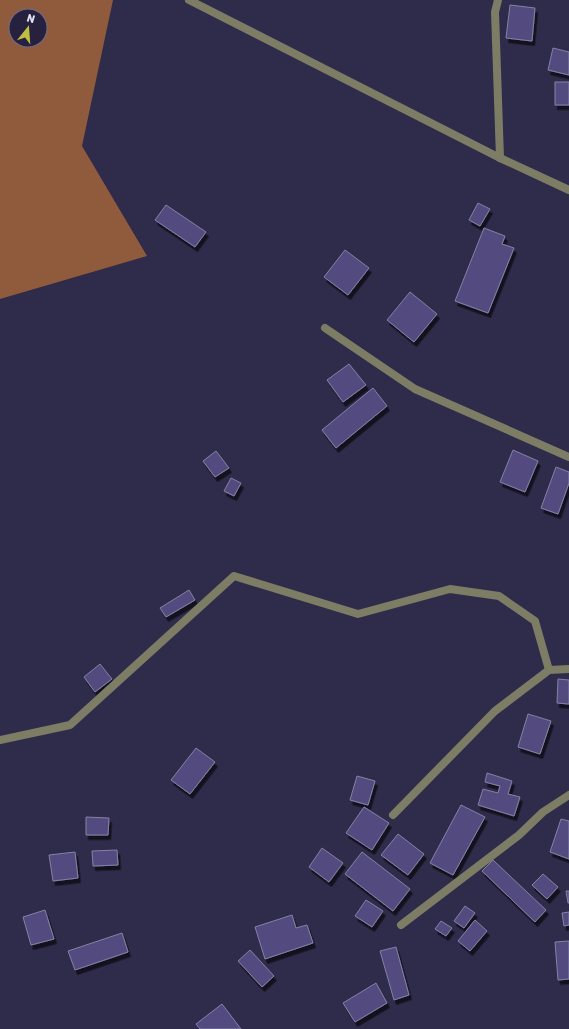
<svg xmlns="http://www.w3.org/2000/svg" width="569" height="1029" font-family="Rubik,sans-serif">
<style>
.forest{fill:#905b3d;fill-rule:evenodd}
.building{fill:#534c7f;stroke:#8581a5;filter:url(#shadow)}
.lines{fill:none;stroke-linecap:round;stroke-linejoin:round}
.service{stroke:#7c7d64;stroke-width:8}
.minor{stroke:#7c7d64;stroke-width:8}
</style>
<defs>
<filter id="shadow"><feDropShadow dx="2.5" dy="4.5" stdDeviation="0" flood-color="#0009"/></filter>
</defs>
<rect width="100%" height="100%" fill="#2f2b4a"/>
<path class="forest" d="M0,0H113L82,146L147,256L0,299ZM16,16H40V40H16Z"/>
<g class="building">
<polygon points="510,5 535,8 532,41 506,38"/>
<polygon points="553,48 569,52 569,75 548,70"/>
<rect x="555" y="82" width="14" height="23"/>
<polygon points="478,203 490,209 480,226 469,220"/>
<polygon points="166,205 206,232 195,247 155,220"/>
<polygon points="484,228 505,236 502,244 514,248 488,313 455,301"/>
<polygon points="345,250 369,268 348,295 324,277"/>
<polygon points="410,292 437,314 414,342 387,320"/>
<polygon points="349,364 366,385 343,402 327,380"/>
<polygon points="373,388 387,406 336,448 322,430"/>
<polygon points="513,450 538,461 525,492 500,482"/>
<polygon points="216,451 229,468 215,477 203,461"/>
<polygon points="556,467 569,472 569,483 558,514 541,508"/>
<polygon points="231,478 241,483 234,496 224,491"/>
<polygon points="189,590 195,600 166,617 160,608"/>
<polygon points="100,664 112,679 95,692 84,677"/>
<polygon points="558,679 569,680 569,704 557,703"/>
<polygon points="528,714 551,721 540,754 518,747"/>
<polygon points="196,748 215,762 190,794 171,780"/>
<polygon points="487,773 512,781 508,794 520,797 514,816 478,805 483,789 498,793 500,786 485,782"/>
<polygon points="357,776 375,781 368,805 350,800"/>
<polygon points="461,805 485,817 453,875 430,863"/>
<polygon points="364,807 389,823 372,850 346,833"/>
<polygon points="86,817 109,818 108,835 86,835"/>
<polygon points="561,819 569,821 569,859 550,852"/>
<polygon points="398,834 424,854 408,875 381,855"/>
<polygon points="322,848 343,863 329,882 309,867"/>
<polygon points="117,850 118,865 93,866 92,851"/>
<polygon points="75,852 78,878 53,881 49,855"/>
<polygon points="362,852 410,889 393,911 345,874"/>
<polygon points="493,860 546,910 535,922 482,871"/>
<polygon points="543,874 558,887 547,899 532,885"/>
<polygon points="566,891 569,891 569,903 568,903"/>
<polygon points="366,900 383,911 372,927 355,916"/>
<polygon points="465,906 475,913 464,928 454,921"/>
<polygon points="45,910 54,939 31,945 23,917"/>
<polygon points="569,912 569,925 564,926 562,913"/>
<polygon points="292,915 296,928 307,925 313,943 265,959 255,927"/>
<polygon points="475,920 487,931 470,951 458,941"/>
<polygon points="441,921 452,928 446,936 435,929"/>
<polygon points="122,933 128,952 75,970 68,951"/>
<polygon points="569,941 569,979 558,980 555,942"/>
<polygon points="396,947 409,995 394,1000 380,951"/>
<polygon points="250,950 274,976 262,987 238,961"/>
<polygon points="376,983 387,1003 355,1022 343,1003"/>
<polygon points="222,1004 241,1029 200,1029 196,1024"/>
</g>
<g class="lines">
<g class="service">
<polyline points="498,0 495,12 500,158"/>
<polyline points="325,328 415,389 569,457"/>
<polyline points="0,740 70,725 234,576 358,614 450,589 499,596 535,621 549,670"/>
</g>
<g class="minor">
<polyline points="189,0 500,158 569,190"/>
<polyline points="393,815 495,711 549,670 569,669"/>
<polyline points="401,925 519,835 543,812 569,795"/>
</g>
</g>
<g transform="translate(28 28) rotate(17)"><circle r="19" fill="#26213f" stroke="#716d87"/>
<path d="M0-3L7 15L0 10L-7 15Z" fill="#bfbe42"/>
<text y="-6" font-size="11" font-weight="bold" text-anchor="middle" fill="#e2e0f4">N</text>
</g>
</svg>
